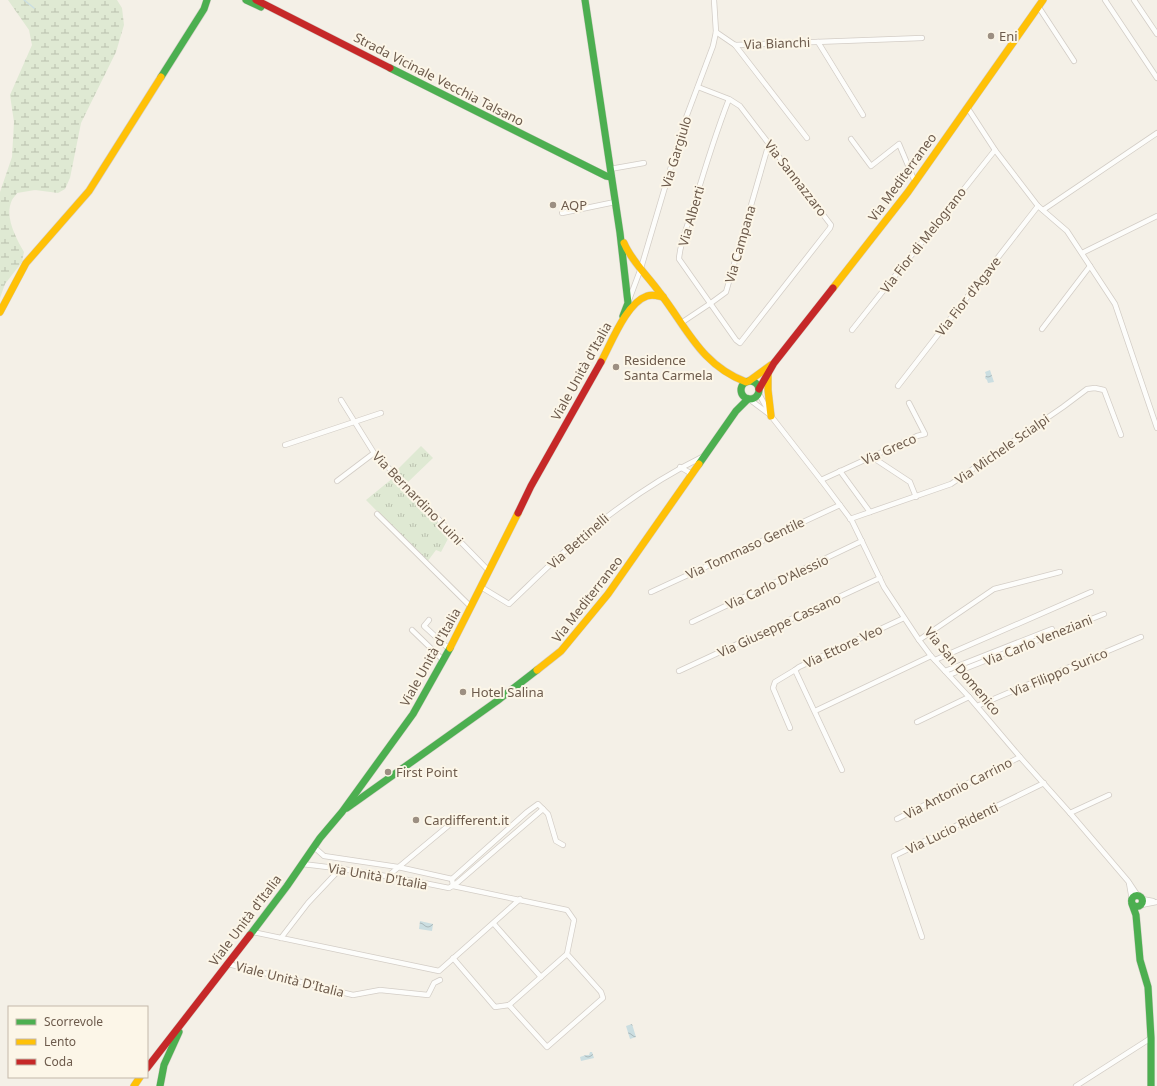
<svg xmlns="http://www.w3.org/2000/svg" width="1157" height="1086" font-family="'Noto Sans',sans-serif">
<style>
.grass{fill:url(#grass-tufts)}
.wetland{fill:url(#wetland-marsh)}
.water{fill:url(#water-waves)}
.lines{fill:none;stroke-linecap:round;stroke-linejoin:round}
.stream{stroke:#cbdee1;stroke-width:1.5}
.street-casing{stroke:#d3cdc6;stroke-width:6}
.fast-casing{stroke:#d3cdc6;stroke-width:8}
.slow-casing{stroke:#d3cdc6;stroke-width:8}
.jam-casing{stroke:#d3cdc6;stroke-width:8}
.street{stroke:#fdfdfb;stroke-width:4.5}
.fast{stroke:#4caf50;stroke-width:7}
.slow{stroke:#ffc107;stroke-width:7}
.jam{stroke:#c62828;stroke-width:7}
.poi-dot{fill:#9c8f82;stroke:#fcf6e8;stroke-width:1.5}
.labels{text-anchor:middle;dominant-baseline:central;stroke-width:4;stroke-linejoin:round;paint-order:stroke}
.poi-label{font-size:13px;fill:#6d5b4c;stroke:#fcf6e8;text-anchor:start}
.street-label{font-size:13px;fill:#6d5b4c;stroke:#fcf6e8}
</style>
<defs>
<pattern id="grass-tufts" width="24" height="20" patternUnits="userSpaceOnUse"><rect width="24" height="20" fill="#dfe9d3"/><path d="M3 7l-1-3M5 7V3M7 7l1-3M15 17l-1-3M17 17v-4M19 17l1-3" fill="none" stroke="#b9c0ad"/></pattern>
<pattern id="wetland-marsh" width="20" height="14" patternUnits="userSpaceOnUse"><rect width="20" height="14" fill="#dfe9d3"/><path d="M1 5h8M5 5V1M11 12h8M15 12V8" fill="none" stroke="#b9c0ad"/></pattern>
<pattern id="water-waves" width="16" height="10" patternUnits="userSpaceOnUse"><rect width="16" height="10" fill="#cbdee1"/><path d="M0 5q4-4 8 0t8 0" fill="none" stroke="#a9b7b9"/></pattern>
</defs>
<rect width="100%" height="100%" fill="#f4f0e7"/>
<g class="grass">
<polygon points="421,446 433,458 407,483 396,471"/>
<polygon points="393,478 450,535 441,552 436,550 427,562 366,500"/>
</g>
<path class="wetland" d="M8,0H117L122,8L124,25L116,52L81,123L70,178L65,189L58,193L35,190L17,193C16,195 13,198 12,200C4,217 16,238 24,252L22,262L5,284L0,298V192L12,157L14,122L10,95L32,45L29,30Z"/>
<g class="water">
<polygon points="990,370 994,382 988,383 987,380 985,378 986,375 985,372"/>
<polygon points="420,921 433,924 432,931 419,929"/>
<polygon points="632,1024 636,1037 630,1039 626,1026"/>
<polygon points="590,1052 592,1052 594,1058 581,1061 580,1057 586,1055 589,1055"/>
</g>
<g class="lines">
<polyline class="stream" points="24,0 34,8"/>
<g class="street-casing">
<g id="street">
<polyline points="1105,0 1157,78"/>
<polyline points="1134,0 1157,34"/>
<polyline points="1038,6 1074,61"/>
<polyline points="716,32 735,45 922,38"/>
<polyline points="818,42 863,115"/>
<polyline points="735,45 807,138"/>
<path d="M698,87L729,99L740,106L831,225L830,228L740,343L736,340L679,259C680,242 688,225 693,208C704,171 715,135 729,99"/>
<polyline points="967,107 995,150 1038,206 1067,231 1115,304 1157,428"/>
<polyline points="851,139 871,166 899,144 915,182"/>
<polyline points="610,169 644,163"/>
<polyline points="1043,210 1157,133"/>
<polyline points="562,213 615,202"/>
<polyline points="1082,253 1157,216"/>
<polyline points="629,300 641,268 684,123 713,46 716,32 714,0"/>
<polyline points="681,323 711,303 726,292 769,143"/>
<polyline points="1042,329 1090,266"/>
<polyline points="852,330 995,150"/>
<polyline points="898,386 1038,206"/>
<polyline points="758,392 771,416 821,480 852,521 884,587 919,640 931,656 969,697 1020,757 1070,813 1128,881 1138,896"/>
<polyline points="749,399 769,414"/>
<polyline points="341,400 374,453 489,571"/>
<polyline points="285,445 381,413"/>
<polyline points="872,457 910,482 916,497"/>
<polyline points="680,467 692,474"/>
<polyline points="840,471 870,512"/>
<polyline points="821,480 917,436 925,434 909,403"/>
<polyline points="337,481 374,453"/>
<polyline points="377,514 471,607"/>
<polyline points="850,519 951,484 1063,407 1087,389 1095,388 1104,390 1121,435"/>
<path d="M481,587L509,604C527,587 545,569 564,552C606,515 653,481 704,456"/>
<polyline points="651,592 840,505"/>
<polyline points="429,620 424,626 449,649"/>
<polyline points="692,622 862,541"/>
<polyline points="412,630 443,660"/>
<polyline points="919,640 994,589 1060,572"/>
<polyline points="935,660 1091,592"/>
<polyline points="679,671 880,578"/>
<polyline points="945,671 1052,629"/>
<polyline points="949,675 1104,614"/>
<polyline points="977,706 1141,637"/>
<polyline points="815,711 931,656"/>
<polyline points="917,722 969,697"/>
<polyline points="790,728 773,688 775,682 795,670"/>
<polyline points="842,770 795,670 799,667 904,618"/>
<polyline points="1070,813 1109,795"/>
<polyline points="897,819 1020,757"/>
<polyline points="314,847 324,856 398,867 452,879"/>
<path d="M302,864C351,869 400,878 449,888L457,883L543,809"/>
<polyline points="388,876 448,826"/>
<polyline points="1129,883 1132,900"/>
<polyline points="453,886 567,910 574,920 567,954 601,992 603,998 547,1047 509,1005 567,954"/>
<polyline points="453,886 452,879 527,812 538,804 548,814 556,841 563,845"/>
<polyline points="1142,899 1153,901"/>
<polyline points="1141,905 1157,902"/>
<polyline points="494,924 541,977"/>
<polyline points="253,932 439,971 520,899"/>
<polyline points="922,937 894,856 1044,783"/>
<polyline points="281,938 308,903 341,868"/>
<polyline points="453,958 495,1007 509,1005"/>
<polyline points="228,964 353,995 380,990 428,995 434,983 440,980"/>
<polyline points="1076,1086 1151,1038"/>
</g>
</g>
<g class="fast-casing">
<g id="fast">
<polyline points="246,0 261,7"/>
<polyline points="585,0 620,233 628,303 623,316"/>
<polyline points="390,68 606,176 611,177"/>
<polyline points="161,77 204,9 207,0"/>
<circle cx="750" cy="390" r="9"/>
<polyline points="699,464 736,411 748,399"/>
<polyline points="347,808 497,701 537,670"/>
<circle cx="1137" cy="901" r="5.5"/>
<polyline points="1132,904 1136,915 1140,960 1148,987 1151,1038 1151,1086"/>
<polyline points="250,935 287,886 320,838 342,812 413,714 450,648"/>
<polyline points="160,1086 164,1065 179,1032"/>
</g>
</g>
<g class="slow-casing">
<g id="slow">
<path d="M624,243C632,262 648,276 660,293C687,328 701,365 746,382"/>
<polyline points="833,288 908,192 1043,0"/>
<polyline points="0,312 26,263 89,191 161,77"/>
<path d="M601,362C611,344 626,303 647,296C653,294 658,296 663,297"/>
<polyline points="768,374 768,390 771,416"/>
<polyline points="749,381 771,365"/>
<polyline points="450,648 518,513"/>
<polyline points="537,670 561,651 608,594 699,464"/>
<polyline points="134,1086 140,1077"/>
</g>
</g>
<g class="jam-casing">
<g id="jam">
<polyline points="256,0 390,68"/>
<polyline points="759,389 774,363 833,288"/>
<polyline points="518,513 531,486 601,362"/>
<polyline points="147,1068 250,935"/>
</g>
</g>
<use href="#street" class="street"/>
<use href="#fast" class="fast"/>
<use href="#slow" class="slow"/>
<use href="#jam" class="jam"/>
</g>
<g class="poi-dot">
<circle cx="991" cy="36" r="4"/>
<circle cx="553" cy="205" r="4"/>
<circle cx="616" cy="367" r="4"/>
<circle cx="463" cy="692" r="4"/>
<circle cx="388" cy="772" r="4"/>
<circle cx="416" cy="820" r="4"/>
</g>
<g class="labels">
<g class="poi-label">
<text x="999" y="36">Eni</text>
<text x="561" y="205">AQP</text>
<text x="624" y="360">Residence<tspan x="624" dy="15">Santa Carmela</tspan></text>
<text x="471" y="692">Hotel Salina</text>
<text x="396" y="772">First Point</text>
<text x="424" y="820">Cardifferent.it</text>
</g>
<g class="street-label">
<text transform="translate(777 43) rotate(-2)">Via Bianchi</text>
<text transform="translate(439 79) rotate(27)">Strada Vicinale Vecchia Talsano</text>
<text transform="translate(676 152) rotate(-73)">Via Gargiulo</text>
<text transform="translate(902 177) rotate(-54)">Via Mediterraneo</text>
<text transform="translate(796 178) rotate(52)">Via Sannazzaro</text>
<text transform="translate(691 216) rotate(-74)">Via Alberti</text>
<text transform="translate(923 240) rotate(-52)">Via Fior di Melograno</text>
<text transform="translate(740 244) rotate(-74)">Via Campana</text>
<text transform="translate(968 296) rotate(-52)">Via Fior d'Agave</text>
<text transform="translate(581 371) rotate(-61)">Viale Unità d'Italia</text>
<text transform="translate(889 449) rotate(-24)">Via Greco</text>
<text transform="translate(1002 449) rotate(-35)">Via Michele Scialpi</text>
<text transform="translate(418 498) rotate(46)">Via Bernardino Luini</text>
<text transform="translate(578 541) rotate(-41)">Via Bettinelli</text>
<text transform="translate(745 548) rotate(-25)">Via Tommaso Gentile</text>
<text transform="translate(777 582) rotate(-25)">Via Carlo D'Alessio</text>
<text transform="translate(587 599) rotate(-52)">Via Mediterraneo</text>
<text transform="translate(779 625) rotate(-25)">Via Giuseppe Cassano</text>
<text transform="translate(1038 640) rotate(-22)">Via Carlo Veneziani</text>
<text transform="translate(843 646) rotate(-25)">Via Ettore Veo</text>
<text transform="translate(430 657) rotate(-61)">Viale Unità d'Italia</text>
<text transform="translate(963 671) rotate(50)">Via San Domenico</text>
<text transform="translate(1059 672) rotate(-23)">Via Filippo Surico</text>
<text transform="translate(958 788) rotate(-27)">Via Antonio Carrino</text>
<text transform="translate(952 828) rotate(-26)">Via Lucio Ridenti</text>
<text transform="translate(378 876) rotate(10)">Via Unità D'Italia</text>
<text transform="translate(245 920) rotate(-53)">Viale Unità d'Italia</text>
<text transform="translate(290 979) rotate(14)">Viale Unità D'Italia</text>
</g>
</g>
<rect x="8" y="1006" width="140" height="72" fill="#fcf6e8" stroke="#c3b8aa"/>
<rect x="16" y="1019" width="20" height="6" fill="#4caf50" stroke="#c3b8aa"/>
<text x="44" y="1026" font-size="12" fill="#6d5b4c">Scorrevole</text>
<rect x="16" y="1039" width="20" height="6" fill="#ffc107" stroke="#c3b8aa"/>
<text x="44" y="1046" font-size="12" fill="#6d5b4c">Lento</text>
<rect x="16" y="1059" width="20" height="6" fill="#c62828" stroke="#c3b8aa"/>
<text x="44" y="1066" font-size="12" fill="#6d5b4c">Coda</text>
</svg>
